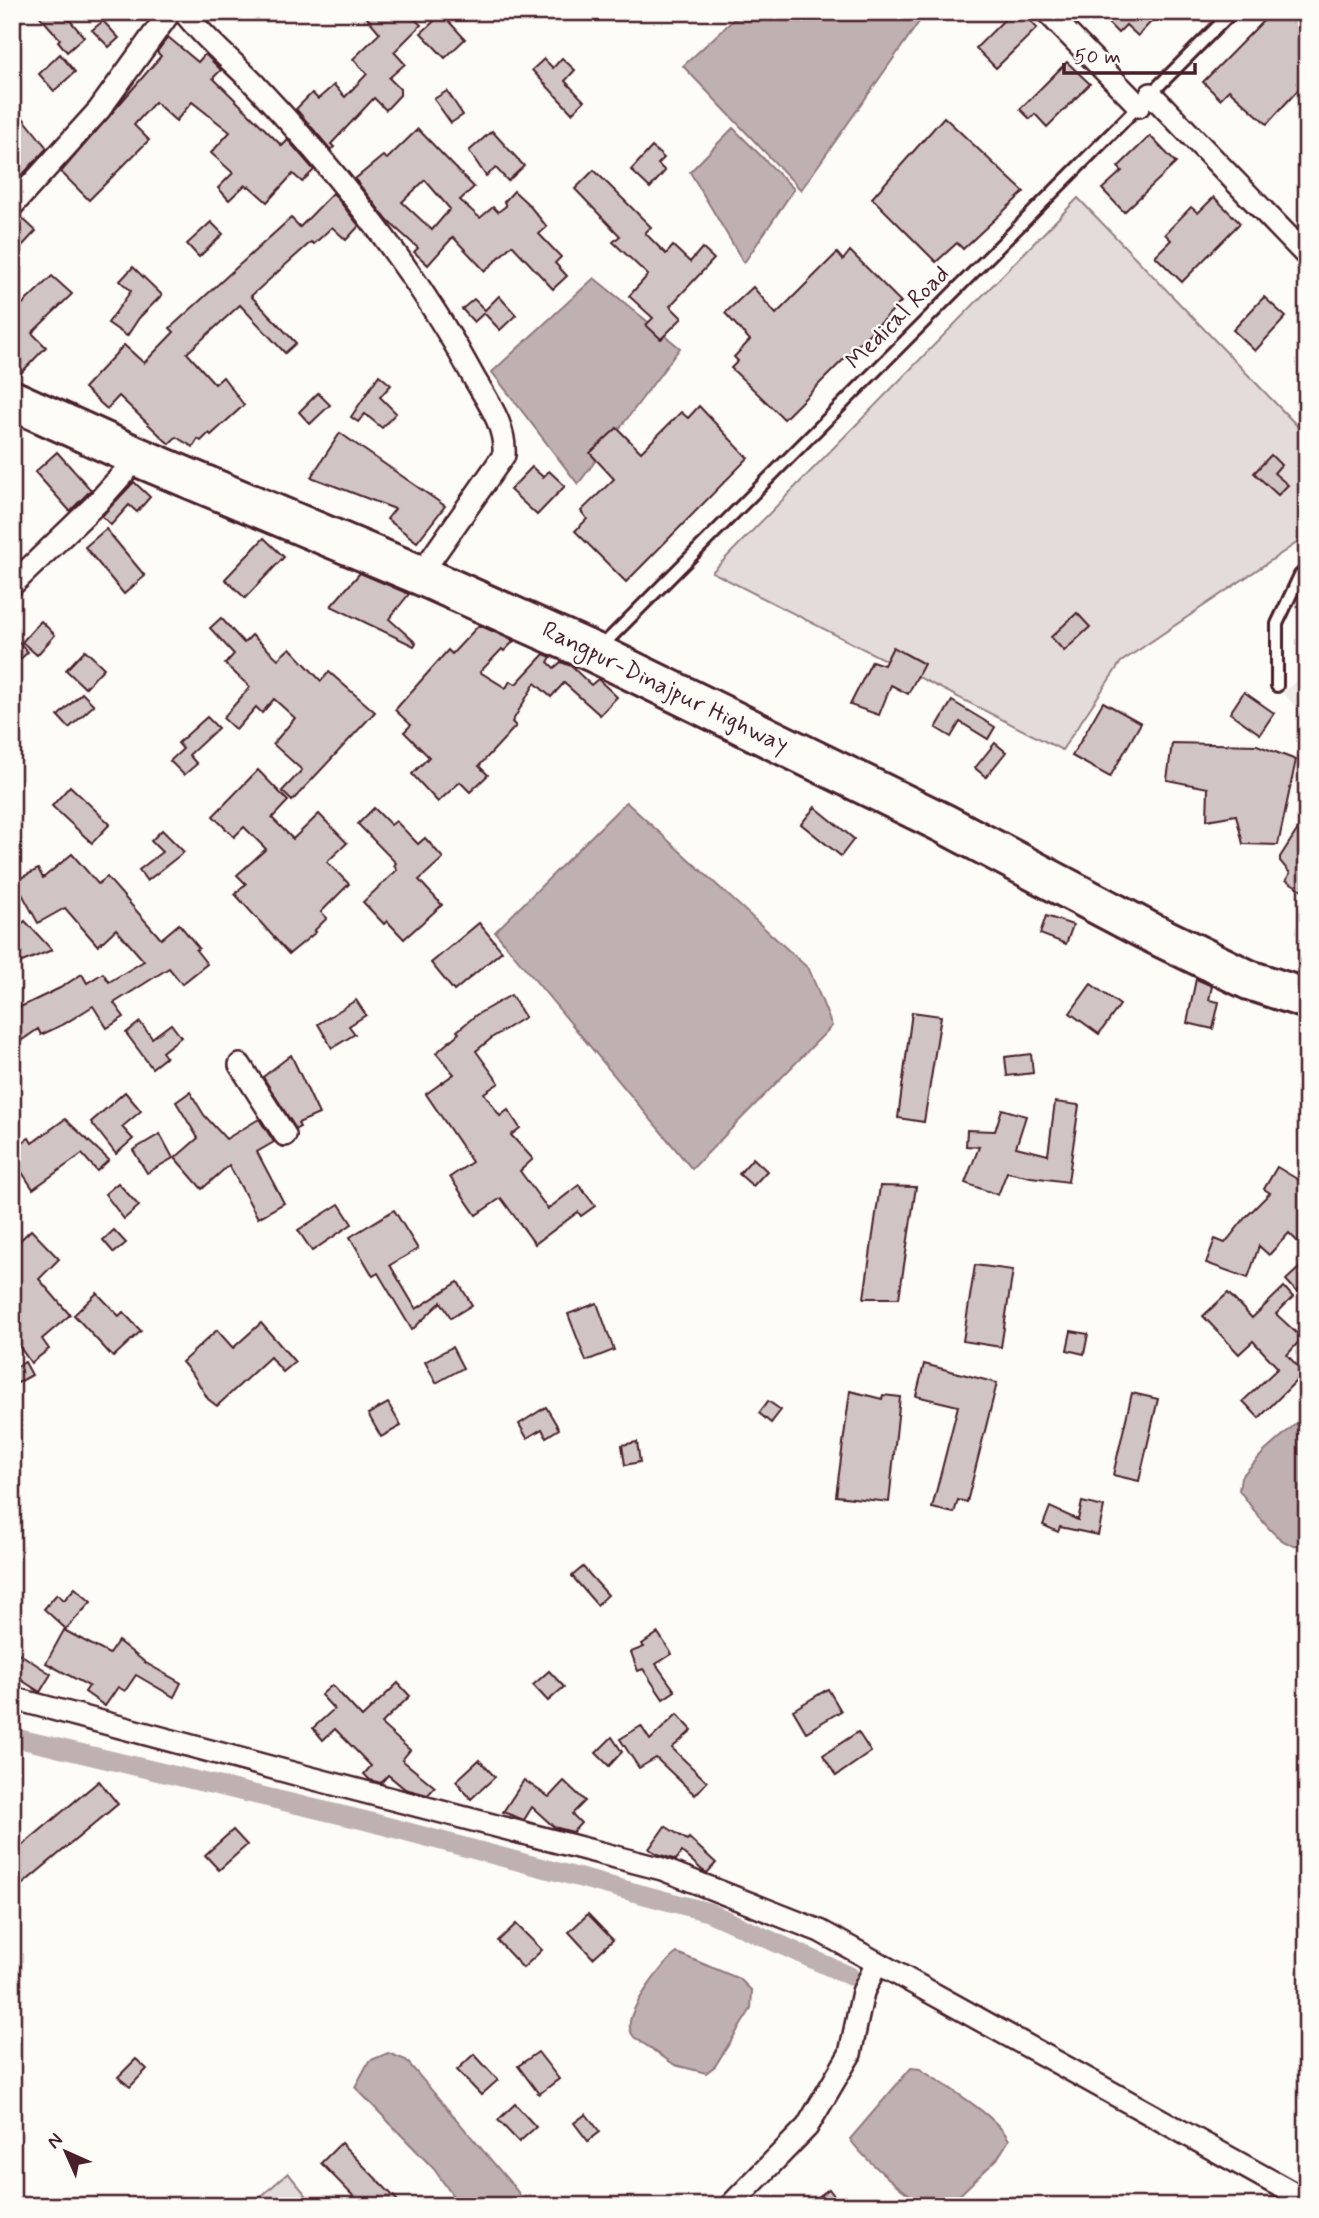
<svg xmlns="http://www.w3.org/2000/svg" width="1319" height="2218" font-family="Mynerve,sans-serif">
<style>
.built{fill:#f0ece8}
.green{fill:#e3dcda;stroke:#967e82;stroke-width:2}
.water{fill:#c0b1b1;stroke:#91777b;stroke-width:2}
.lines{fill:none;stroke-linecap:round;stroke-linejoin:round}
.canal{stroke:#c0b1b1;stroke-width:19}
.building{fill:#d0c5c4;stroke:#4a1f2b;stroke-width:2;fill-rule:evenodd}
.lane-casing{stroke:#4a1f2b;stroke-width:16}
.street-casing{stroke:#4a1f2b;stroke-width:26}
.highway-casing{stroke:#4a1f2b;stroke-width:44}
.lane{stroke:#fdfcf7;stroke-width:10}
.street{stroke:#fdfcf7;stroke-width:21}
.highway{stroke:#fdfcf7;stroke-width:38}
.labels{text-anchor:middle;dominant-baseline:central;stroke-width:5;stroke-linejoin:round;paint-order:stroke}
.street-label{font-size:24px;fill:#4a1f2b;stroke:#fdfcf7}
</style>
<rect width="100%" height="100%" fill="#fdfcf7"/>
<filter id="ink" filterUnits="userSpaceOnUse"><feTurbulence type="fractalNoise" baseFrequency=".0143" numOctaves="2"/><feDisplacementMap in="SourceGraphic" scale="14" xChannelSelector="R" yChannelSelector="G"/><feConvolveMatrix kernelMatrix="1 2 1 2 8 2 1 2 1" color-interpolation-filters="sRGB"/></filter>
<g filter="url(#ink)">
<polygon class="built" points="1307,671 1307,718 1283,693"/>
<g class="green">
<polygon points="1078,198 1307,436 1307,536 1121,662 1062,750 712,572"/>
<polygon points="288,2173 315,2206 250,2206"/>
</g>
<g class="water">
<polygon points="742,12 926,12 801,190 683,66"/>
<polygon points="733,128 794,189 744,263 690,172"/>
<polygon points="594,278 680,348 578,484 492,372"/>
<polygon points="626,802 809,969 832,1026 692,1169 495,932"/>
<path d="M1298,1422L1307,1432V1539C1304,1541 1300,1544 1297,1545C1278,1548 1249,1503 1239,1490L1241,1477L1264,1452Z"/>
<path d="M677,1953L740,1979L752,1991L751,2009L715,2066L706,2073L675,2065L634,2037C630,2032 629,2028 630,2022C632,2005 663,1963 677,1953Z"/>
<polygon points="388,2053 406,2060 514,2187 528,2206 460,2206 434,2169 355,2087 369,2061"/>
<path d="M911,2068L920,2069C945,2086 995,2114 1009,2140L997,2159L948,2206C942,2206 936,2207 931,2206C912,2202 861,2156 850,2139Z"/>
</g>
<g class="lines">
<polyline class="canal" points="12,1737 367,1821 708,1912 850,1976"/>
</g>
<g class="building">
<polygon points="36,12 63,12 84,37 67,52 58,41 60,39"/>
<polygon points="362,12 407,12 421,25 394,52 405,64 389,78 400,89 400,95 386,110 374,98 331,144 334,147 331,150 296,109 312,93 318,99 334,85 345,97 367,74 353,59 380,33"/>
<polygon points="1012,12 1022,12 1037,28 996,68 976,48"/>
<polygon points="1113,12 1160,12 1138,36 1126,25 1118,33 1106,21"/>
<polygon points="1278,12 1307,12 1307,80 1267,124 1229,90 1220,99 1203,82 1268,16 1271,19"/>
<polygon points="442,14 465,39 445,58 421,33"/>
<polygon points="103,21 119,38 109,47 92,30"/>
<polygon points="168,37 198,62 205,54 221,70 213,78 282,146 288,140 314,170 302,182 293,174 267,202 249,186 248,187 245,185 229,200 218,188 233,173 211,153 230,132 192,102 176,121 155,102 134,125 149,140 89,200 61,172 161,56 157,52"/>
<polygon points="60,54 75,72 54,91 39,74"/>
<polygon points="562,58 575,70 565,81 584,101 572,113 532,70 544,59 553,68"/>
<polygon points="1067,62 1090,84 1047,127 1035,114 1030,119 1020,109"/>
<polygon points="447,91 463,115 451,123 434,99"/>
<polygon points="12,104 47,148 12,186"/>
<polygon points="944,117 1024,192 963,249 957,243 936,262 872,198"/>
<path d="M418,129L474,187L460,200L480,218L493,207L498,212L506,206L504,202L514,191L529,205L547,227L539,234L561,257L555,263L567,276L553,289L512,245L485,271L453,237L428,265L414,252L418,248L388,221L355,179L383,156L387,159ZM425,180L450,209L432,230L402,202Z"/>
<polygon points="492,131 524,166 508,181 496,168 486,176 469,151"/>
<polygon points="1150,136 1176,163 1124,212 1102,189 1122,171 1118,167"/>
<polygon points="652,147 664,158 658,164 665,171 650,188 631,170"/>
<polygon points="594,170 651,227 645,233 666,254 673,246 690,262 702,248 714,259 670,306 682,318 661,339 646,325 653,318 629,296 648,275 613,242 620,236 575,189"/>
<polygon points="333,193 359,226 346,240 332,227 314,244 311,242 251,296 296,343 285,353 240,305 187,353 215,384 223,377 244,405 211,435 209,433 201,441 198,439 193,447 176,437 169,444 119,396 107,409 84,388 124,345 144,363 174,332 170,328 291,218 300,227"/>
<polygon points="1214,197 1240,223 1182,282 1155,256 1171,240 1165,234 1191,207 1198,213"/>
<polygon points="20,216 36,231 21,247 12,239 12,219"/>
<polygon points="211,222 223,234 199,257 187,244"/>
<polygon points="850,251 901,302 784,419 731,368 738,361 734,357 750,340 725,313 753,287 776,314 837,253 843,260"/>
<polygon points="133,267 162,295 139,318 127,336 108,323 131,291 120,281"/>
<polygon points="52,276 72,294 32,333 46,347 20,374 12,367 12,314"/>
<polygon points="499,296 516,315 500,330 484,313 474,322 462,309 474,299 485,310"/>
<polygon points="1264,297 1286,317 1255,351 1233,330"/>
<polygon points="379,375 391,385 380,397 396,413 382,428 365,414 358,422 351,417"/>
<polygon points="318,393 330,405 310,424 299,412"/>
<polygon points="699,406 748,458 626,582 575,531 587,519 581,511 614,479 590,453 617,428 641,452 681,412 688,418"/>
<polygon points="340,433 445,506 417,542 387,519 395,509 311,477"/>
<polygon points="57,452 91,490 70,511 35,472"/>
<polygon points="1271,455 1281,465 1274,473 1288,485 1278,495 1254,473"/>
<polygon points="532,467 543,477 549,471 565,486 537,515 510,490"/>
<polygon points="134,482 150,497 137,512 129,505 111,525 102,516"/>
<polygon points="106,529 145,576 124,594 85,547"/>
<polygon points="264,538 284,557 245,598 225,579"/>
<polygon points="360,573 409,594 389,619 416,643 414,646 331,606"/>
<polygon points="1077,613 1090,627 1064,651 1051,637"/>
<polygon points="221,618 244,643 252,635 278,659 290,648 321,681 329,672 375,712 292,801 282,791 302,770 273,744 295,718 274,699 262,713 256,707 236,730 223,718 250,687 225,664 234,654 210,628"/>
<polygon points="41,621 55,635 37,655 22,642"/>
<polygon points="479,625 514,641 504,651 502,649 480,672 506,688 510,681 516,684 544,654 551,657 548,662 554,668 561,662 571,666 591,685 598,679 617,697 600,715 564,683 551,697 535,683 512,722 516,726 479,766 488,775 470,792 460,782 438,802 412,774 429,757 404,732 411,725 395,710 448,650 452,654"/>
<polygon points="12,635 28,652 12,667"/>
<polygon points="893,647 924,664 908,694 891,685 879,715 850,705 872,661 884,665"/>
<polygon points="85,650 104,668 85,688 66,670"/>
<polygon points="1244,692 1274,713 1260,734 1230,713"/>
<polygon points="82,693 94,705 69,728 58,716"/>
<polygon points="952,701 995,727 988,739 960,722 951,737 936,728"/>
<polygon points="1103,702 1141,723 1110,777 1072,756"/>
<polygon points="207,717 218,728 189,755 197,764 184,775 170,761 183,749 178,743"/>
<polygon points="995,743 1006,752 986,777 975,768"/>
<polygon points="1172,743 1257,745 1296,760 1278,845 1243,844 1236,815 1207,820 1208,788 1167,780"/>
<polygon points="258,770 288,801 272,818 293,839 319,814 347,843 327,862 349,884 321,912 327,918 314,931 316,932 289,954 235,894 246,884 237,875 266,849 244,827 234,837 213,816"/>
<polygon points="70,786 110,824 92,843 52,806"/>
<polygon points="815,807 854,839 841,856 801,824"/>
<polygon points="374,808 391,825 396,821 418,844 425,838 443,858 419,880 442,905 404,939 387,921 384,924 363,902 397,870 394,866 396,863 358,824"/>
<polygon points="1307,815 1307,893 1286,880 1290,873 1280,861 1280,857"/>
<polygon points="162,830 184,852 147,881 139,870 162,852 151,841"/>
<polygon points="72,854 98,884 107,877 161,939 179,924 199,948 196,950 207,964 182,984 169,968 114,1003 124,1017 107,1028 93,1006 64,1024 41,1035 38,1029 12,1047 12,1011 60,988 82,974 87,983 103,973 109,982 144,961 116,929 98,946 65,908 38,923 15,881 38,869 43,878"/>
<polygon points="1046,916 1073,925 1066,944 1040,934"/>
<polygon points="25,921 52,950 12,966 12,932"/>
<polygon points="479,923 502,951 454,991 431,963"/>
<polygon points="1196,979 1212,986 1209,1000 1219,1002 1213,1029 1187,1023"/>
<polygon points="1091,984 1120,1005 1099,1034 1070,1013"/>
<polygon points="511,995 525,1017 493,1037 476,1051 499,1083 484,1093 500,1116 508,1110 520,1128 511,1135 533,1159 520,1171 548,1209 579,1185 595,1206 581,1216 578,1212 535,1244 501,1198 476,1215 450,1177 472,1162 426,1094 454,1074 436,1053 459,1033 457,1031 476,1015"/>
<polygon points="356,1000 366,1015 349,1026 355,1034 332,1048 318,1024"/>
<polygon points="912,1012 941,1016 924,1122 898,1118"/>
<polygon points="140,1022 152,1038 171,1024 181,1037 162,1052 166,1057 152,1068 126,1033"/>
<polygon points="1031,1054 1033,1073 1007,1076 1005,1057"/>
<polygon points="291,1055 319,1114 298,1123 300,1127 296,1129 263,1077"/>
<polygon points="125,1092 141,1111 122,1127 133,1139 116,1154 91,1122"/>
<polygon points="190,1092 204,1115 226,1139 259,1119 274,1142 257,1152 284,1203 258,1218 229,1165 202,1189 175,1158 198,1138 176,1102"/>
<polygon points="1055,1102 1079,1105 1068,1182 1031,1177 1007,1172 998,1195 965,1183 979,1147 966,1146 967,1130 995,1131 1002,1109 1026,1116 1016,1147 1048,1155"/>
<polygon points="65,1119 109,1160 97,1171 82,1154 33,1189 12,1157 12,1149 29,1138 32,1143"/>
<polygon points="160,1134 173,1158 147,1173 133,1150"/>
<polygon points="753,1158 767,1171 753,1186 739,1174"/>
<polygon points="1277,1167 1307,1185 1307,1235 1299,1243 1289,1233 1269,1255 1259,1246 1248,1278 1206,1263 1215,1239 1225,1243 1245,1218 1270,1193 1264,1189"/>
<polygon points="118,1183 139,1206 124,1219 105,1194"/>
<polygon points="880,1186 916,1187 899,1298 864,1298"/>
<polygon points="339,1204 352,1224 312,1251 298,1230"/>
<polygon points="394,1210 418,1249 390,1265 416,1309 458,1282 472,1305 451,1318 441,1302 412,1330 378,1273 373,1276 350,1237"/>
<polygon points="31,1230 59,1259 39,1279 70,1315 42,1339 49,1349 31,1363 12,1336 12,1248"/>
<polygon points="114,1230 126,1243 114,1253 103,1240"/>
<polygon points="975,1265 1013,1270 1001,1347 963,1341"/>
<polygon points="1300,1267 1307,1275 1307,1282 1297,1292 1286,1280"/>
<polygon points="1284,1287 1293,1297 1276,1314 1302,1338 1287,1355 1304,1373 1259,1418 1243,1401 1278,1368 1253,1341 1239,1354 1203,1316 1228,1293 1252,1318"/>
<polygon points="97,1293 119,1316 123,1312 141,1331 113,1357 74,1315"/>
<polygon points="597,1303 614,1350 586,1361 568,1314"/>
<polygon points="261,1323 295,1362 283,1372 270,1357 217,1406 208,1399 194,1376 182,1362 217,1330 233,1348"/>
<polygon points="1071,1331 1088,1334 1084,1354 1067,1350"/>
<polygon points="452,1347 463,1368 436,1383 425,1362"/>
<polygon points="25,1362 32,1375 12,1386 12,1370"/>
<polygon points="924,1364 997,1383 967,1502 958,1500 954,1513 932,1508 958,1406 916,1396"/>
<polygon points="850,1391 882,1399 883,1395 900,1397 889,1502 836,1496"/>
<polygon points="1132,1393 1158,1399 1139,1481 1113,1475"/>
<polygon points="768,1401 781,1410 771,1423 759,1413"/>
<polygon points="388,1403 401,1426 381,1437 368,1414"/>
<polygon points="546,1407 559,1429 546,1437 542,1429 527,1438 519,1424"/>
<polygon points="637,1442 640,1462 625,1465 622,1445"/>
<polygon points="1082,1502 1104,1507 1098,1535 1060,1527 1058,1532 1043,1525 1050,1507 1078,1520"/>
<polygon points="583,1567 608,1595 597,1605 572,1576"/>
<polygon points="75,1588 91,1602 66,1629 44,1609 57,1594 64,1600"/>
<polygon points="64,1630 109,1654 118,1641 146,1663 181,1683 174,1697 136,1675 125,1691 118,1687 105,1706 85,1692 89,1686 46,1663"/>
<polygon points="658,1633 672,1654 656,1664 675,1691 663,1699 643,1669 638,1671 631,1652 644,1647 642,1644"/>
<polygon points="17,1652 51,1674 40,1692 12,1674 12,1659"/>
<polygon points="549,1671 564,1687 548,1701 533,1685"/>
<polygon points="398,1683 410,1696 381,1724 410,1750 402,1760 435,1787 428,1795 405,1789 388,1775 381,1783 370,1780 364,1774 371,1766 335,1729 323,1740 313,1728 334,1709 321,1695 332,1685 362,1717"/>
<polygon points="828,1689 841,1711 806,1732 793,1710"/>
<polygon points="677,1714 692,1730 672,1748 707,1782 695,1795 656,1758 639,1768 620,1739 641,1726 650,1740"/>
<polygon points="858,1732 871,1752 836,1776 823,1755"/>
<polygon points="612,1737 622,1752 609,1766 596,1753"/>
<polygon points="479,1760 495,1777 471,1799 456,1781"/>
<polygon points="524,1780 549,1797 564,1781 585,1801 572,1814 581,1823 573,1832 554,1827 532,1807 524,1820 503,1812"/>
<polygon points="99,1781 118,1804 12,1893 12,1854"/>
<polygon points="665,1826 687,1840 689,1838 716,1863 707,1873 702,1870 682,1852 676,1860 658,1854 649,1849"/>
<polygon points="233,1830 247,1845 219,1870 205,1855"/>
<polygon points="588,1914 613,1940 593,1958 569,1932"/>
<polygon points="516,1924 542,1950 523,1968 498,1941"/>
<polygon points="538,2052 559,2079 539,2094 518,2066"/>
<polygon points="474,2054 498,2080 481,2095 457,2070"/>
<polygon points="136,2059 147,2069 130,2087 118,2077"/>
<polygon points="515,2104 536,2127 519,2142 498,2120"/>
<polygon points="586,2114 600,2132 588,2141 574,2123"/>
<polygon points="341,2143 403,2206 363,2206 321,2163"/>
<polygon points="829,2189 842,2206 806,2206"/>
</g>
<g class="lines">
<g class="lane-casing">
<g id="lane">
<polyline points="600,648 1232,12"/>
<polyline points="1277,686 1277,624 1300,575 1307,569"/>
</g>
</g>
<g class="street-casing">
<g id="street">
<path d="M184,12C205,40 234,62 258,88C340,175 417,272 474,378C488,402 506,426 504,455L420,575"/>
<polyline points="1047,12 1139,106"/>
<polyline points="1151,94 1307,256"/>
<polyline points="12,206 99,110 170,12"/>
<polyline points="12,585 98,502 138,457"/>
<polyline points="240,1065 285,1135"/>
<polyline points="12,1698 307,1777 662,1869 820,1931 1307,2201"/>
<polyline points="730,2206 807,2127 850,2054 863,1992 877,1963"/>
</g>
</g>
<g class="highway-casing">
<polyline id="highway" points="12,400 138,457 420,575 595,653 943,823 1146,930 1249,980 1307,999"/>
</g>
<use href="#lane" class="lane"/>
<use href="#street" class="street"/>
<use href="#highway" class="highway"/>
</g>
</g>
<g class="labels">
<g class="street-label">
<text transform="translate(898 318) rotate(-45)">Medical Road</text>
<text transform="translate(665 688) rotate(26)">Rangpur-Dinajpur Highway</text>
</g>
</g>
<rect width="1319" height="2218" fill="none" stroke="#fdfcf7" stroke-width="42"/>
<rect x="21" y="21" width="1277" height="2176" fill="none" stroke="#4a1f2b" stroke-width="2.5" filter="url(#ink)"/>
<g transform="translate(66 2152) rotate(315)" stroke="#fdfcf7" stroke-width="5" paint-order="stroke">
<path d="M0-5L12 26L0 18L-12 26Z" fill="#4a1f2b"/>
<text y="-10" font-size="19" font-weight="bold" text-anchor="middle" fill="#4a1f2b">N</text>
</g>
<path d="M1064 63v10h131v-10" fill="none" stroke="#4a1f2b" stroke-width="3.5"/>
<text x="1074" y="63" font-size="21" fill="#4a1f2b" stroke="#fdfcf7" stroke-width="5" paint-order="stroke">50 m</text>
</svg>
